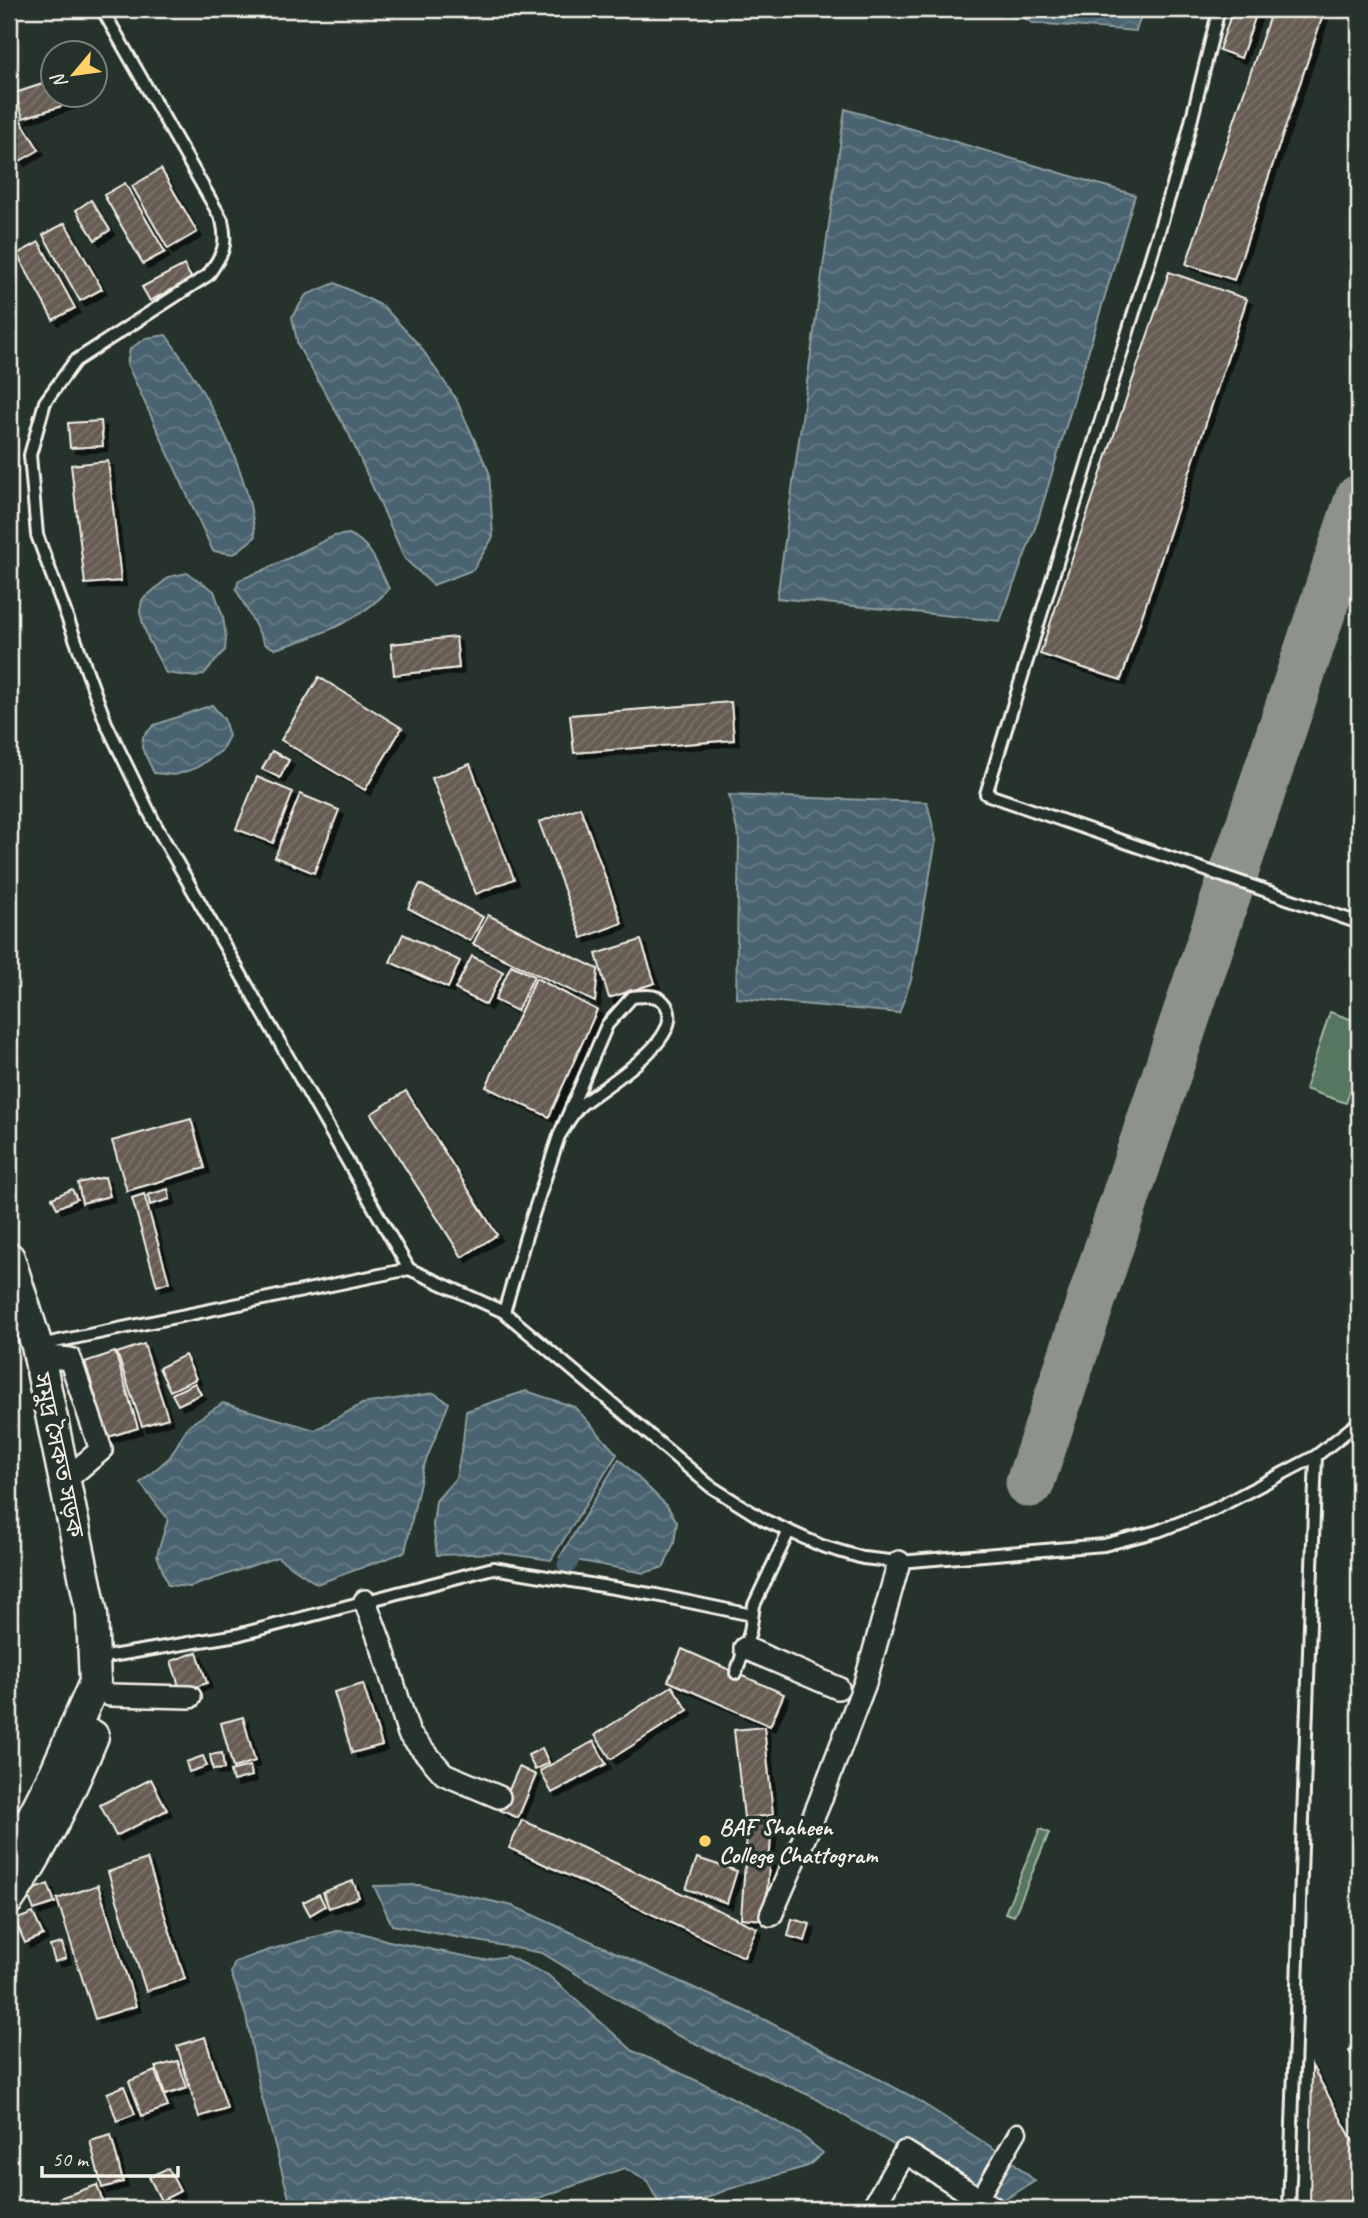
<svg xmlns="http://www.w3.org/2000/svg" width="1368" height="2218" font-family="Caveat,'Noto Sans Bengali',sans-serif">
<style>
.grass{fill:#55765f;stroke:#a4b4a4;stroke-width:2}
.water{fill:url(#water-waves);stroke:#8e9c9f;stroke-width:2}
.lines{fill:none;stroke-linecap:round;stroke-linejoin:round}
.canal{stroke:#4a646f;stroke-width:19}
.taxiway{stroke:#8d928a;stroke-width:49}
.building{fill:url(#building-hatch);stroke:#f4f1e8;stroke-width:2;filter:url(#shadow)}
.service-casing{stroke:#f4f1e8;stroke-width:16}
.pedestrian-casing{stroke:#f4f1e8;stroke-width:21}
.minor-casing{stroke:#f4f1e8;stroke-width:26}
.secondary-casing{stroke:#f4f1e8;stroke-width:35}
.service{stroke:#26332d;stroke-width:10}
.pedestrian{stroke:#26332d;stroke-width:16}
.minor{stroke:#26332d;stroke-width:21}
.secondary{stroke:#26332d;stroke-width:30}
.poi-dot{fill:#ffd166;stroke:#26332d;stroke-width:2.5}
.labels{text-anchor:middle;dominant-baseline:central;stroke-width:7;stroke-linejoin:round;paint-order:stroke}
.street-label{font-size:24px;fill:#f4f1e8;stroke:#26332d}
.poi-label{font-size:24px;font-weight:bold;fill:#f4f1e8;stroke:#26332d;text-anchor:start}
</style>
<defs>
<pattern id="water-waves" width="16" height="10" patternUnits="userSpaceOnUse" patternTransform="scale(1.75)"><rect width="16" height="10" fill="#4a646f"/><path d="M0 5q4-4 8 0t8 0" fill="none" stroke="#657b84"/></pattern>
<pattern id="building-hatch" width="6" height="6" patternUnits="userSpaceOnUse" patternTransform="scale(1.75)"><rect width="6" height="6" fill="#665b51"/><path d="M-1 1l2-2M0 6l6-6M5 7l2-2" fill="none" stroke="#7c736a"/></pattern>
<filter id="shadow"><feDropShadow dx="5" dy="5" stdDeviation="0" flood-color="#0009"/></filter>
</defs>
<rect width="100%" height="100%" fill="#26332d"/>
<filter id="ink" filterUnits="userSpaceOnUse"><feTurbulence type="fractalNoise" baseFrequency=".0143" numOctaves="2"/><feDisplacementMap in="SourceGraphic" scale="14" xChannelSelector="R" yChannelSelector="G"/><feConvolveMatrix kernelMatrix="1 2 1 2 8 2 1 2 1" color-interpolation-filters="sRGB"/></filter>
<g filter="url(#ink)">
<g class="grass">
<polygon points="1330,1012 1359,1022 1359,1063 1346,1103 1305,1089"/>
<polygon points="1040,1829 1049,1833 1014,1916 1005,1913"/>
</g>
<g class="water">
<polygon points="1012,9 1143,9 1136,31 1032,23"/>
<polygon points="845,109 1135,195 1038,520 1000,621 777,598"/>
<polygon points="335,283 383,306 420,346 456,399 489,472 493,537 473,570 433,585 405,559 349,434 298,346 292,317 306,295"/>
<path d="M166,335C206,391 249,467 255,537L234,554L213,551L127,364L130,349L146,338Z"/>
<path d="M349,534C371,543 379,568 389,589C360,621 316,637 275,649L265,644L236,589L239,580L262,571L334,536Z"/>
<polygon points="187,573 214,591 223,617 226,638 225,650 204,674 196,677 166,673 148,639 143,624 140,612 142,600 169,577"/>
<polygon points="212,705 224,719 229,736 221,751 196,768 175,775 154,773 142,748 143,737 154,725"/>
<polygon points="729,795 927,802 936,840 911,980 899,1013 736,998 739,839"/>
<polygon points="526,1391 575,1407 617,1454 551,1560 501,1553 437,1555 433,1525 436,1501 456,1478 463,1441 466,1411"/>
<polygon points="434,1393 449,1403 423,1468 405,1552 317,1584 277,1557 190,1587 168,1585 157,1555 168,1519 140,1483 170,1457 188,1426 223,1403 315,1430 362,1404"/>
<polygon points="619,1459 667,1506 677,1522 674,1543 664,1567 644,1573 560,1557"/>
<polygon points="419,1885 513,1906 765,2020 911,2096 1007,2157 1035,2181 989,2209 956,2182 813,2097 677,2035 542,1953 392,1925 374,1886"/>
<polygon points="337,1931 358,1932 389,1941 484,1960 507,1956 548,1975 633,2051 721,2092 800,2134 823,2153 808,2166 726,2190 682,2208 661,2207 647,2181 624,2168 507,2209 292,2209 260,2090 246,2016 231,1973 235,1962 269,1950"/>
</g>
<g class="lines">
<polyline class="canal" points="567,1565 570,1559"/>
<polyline class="taxiway" points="1030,1483 1359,499"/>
</g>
<g class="building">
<polygon points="1233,9 1258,9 1241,58 1219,50"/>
<polygon points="1272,9 1325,9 1234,280 1186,264"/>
<polygon points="52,81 52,94 76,94 78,101 23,118 15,93"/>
<polygon points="15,111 39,150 20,161 9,143 9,115"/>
<polygon points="161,169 197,232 168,249 132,186"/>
<polygon points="125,183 165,252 143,264 104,195"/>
<polygon points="91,200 110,230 95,240 76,210"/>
<polygon points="65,223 102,289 80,301 43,235"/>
<polygon points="39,242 75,308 53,320 17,254"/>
<polygon points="184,265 192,279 150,301 142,287"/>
<polygon points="1169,272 1247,299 1121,680 1040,654"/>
<polygon points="101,421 103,446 70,448 68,423"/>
<polygon points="108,461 121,581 85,584 71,465"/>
<polygon points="456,637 459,668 394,675 391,644"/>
<polygon points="319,677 402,728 365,790 281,740"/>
<polygon points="731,702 734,740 574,753 570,715"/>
<polygon points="272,751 289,760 280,778 262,769"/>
<polygon points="470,764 514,879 476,894 432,778"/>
<polygon points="257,777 293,792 273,843 236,829"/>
<polygon points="300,794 339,810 314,873 275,857"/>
<polygon points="580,807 622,923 582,938 539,822"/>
<polygon points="420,884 483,917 470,941 408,908"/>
<polygon points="488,915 598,969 595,1002 473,944"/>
<polygon points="403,934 460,961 448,988 390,962"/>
<polygon points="641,940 655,983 609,998 596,954"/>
<polygon points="472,956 503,972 486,1005 455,989"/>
<polygon points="511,965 534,976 517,1011 495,1000"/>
<polygon points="536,978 597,1010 549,1117 486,1087"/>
<polygon points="406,1091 497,1235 462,1257 371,1114"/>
<polygon points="191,1119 205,1168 127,1191 112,1141"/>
<polygon points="105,1177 110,1196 82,1203 78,1183"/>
<polygon points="72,1189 77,1199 57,1208 52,1198"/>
<polygon points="168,1189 170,1199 150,1205 148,1195"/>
<polygon points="144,1194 169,1282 157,1286 132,1198"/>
<polygon points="144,1344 168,1418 142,1426 117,1353"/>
<polygon points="115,1352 138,1428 108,1437 85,1362"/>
<polygon points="185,1355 196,1379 170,1391 159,1368"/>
<polygon points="195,1383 201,1394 178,1405 172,1394"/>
<polygon points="682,1649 784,1694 770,1726 668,1681"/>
<polygon points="197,1652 207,1683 181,1692 171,1661"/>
<polygon points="363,1684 382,1745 352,1753 334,1692"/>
<polygon points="672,1686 688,1710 611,1759 595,1735"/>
<polygon points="243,1717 255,1761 233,1768 221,1723"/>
<polygon points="764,1727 773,1815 744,1818 734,1730"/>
<polygon points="594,1741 606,1764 552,1793 540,1771"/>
<polygon points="542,1748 549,1763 535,1770 528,1755"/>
<polygon points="222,1753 224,1769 213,1770 210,1755"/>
<polygon points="203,1756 207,1766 189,1772 186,1762"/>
<polygon points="250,1766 252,1776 233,1781 230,1771"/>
<polygon points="519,1767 536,1775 518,1818 500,1810"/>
<polygon points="151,1779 167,1810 116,1836 100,1805"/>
<polygon points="522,1820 757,1928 744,1957 509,1848"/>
<polygon points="748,1821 772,1823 765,1920 741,1918"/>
<polygon points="697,1858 737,1871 727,1903 686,1889"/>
<polygon points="147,1859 185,1979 146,1991 108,1872"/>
<polygon points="353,1881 359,1897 329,1908 323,1892"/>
<polygon points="48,1884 55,1903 34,1910 27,1892"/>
<polygon points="98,1885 136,2006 95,2019 57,1899"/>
<polygon points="319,1894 325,1906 310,1915 303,1902"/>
<polygon points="33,1913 43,1935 25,1943 15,1920"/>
<polygon points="792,1919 810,1924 805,1941 788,1936"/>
<polygon points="62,1943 66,1958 55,1962 50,1946"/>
<polygon points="205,2037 227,2108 199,2117 177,2046"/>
<polygon points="1359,2045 1359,2069 1349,2051"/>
<polygon points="178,2061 187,2088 165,2095 156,2067"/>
<polygon points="1312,2066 1359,2152 1359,2204 1349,2209 1310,2209"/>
<polygon points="155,2071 168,2107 142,2116 129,2081"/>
<polygon points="124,2086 135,2114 117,2121 107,2093"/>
<polygon points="111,2135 123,2182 102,2188 90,2141"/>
<polygon points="168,2168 180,2191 161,2201 149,2177"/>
<polygon points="97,2185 105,2209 63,2209 59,2198"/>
</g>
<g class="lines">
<g class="service-casing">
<g id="service">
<path d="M102,9L222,220C228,246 223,254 208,275L75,361L45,402L30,455L37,535L106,723L155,824L409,1269L504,1312L710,1486L764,1520L822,1546L863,1558L899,1562L1104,1545L1158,1531L1213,1510L1316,1456"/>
<polyline points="1219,9 1185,146 986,794 1359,923"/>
<path d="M504,1312L526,1236L559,1136L607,1025L632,997C645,996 658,993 666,1005C687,1039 601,1088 581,1105C572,1113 566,1126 559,1136"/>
<polyline points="40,1345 409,1269"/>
<polyline points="111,1656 237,1635 493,1568 656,1595 752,1615"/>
<polyline points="736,1673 750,1632 754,1605 789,1531"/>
<polyline points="1289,2209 1316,1456 1359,1422"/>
</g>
</g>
<g class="pedestrian-casing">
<polyline id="pedestrian" points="979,2199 1018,2132"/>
</g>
<g class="minor-casing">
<g id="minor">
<polyline points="39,1356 70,1359 101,1450 64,1481"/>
<polyline points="365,1601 382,1647 409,1734 444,1774 499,1797"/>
<polyline points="745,1648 838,1688"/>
<polyline points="110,1695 190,1697"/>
<polyline points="771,1915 818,1806 865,1683 899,1562"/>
<polyline points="872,2209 905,2152 995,2209"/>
</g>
</g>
<g class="secondary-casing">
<g id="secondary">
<polyline points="9,1258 37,1346 92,1614 95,1682 55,1773 9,1863"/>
<path d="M9,1899C43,1849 70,1792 93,1736"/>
</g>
</g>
<use href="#service" class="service"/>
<use href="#pedestrian" class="pedestrian"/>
<use href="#minor" class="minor"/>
<use href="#secondary" class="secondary"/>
</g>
</g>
<circle class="poi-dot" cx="705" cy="1841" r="7"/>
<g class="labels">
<g class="street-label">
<text transform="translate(59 1455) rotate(78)">সমুদ্র সৈকত সড়ক</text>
</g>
<g class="poi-label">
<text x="719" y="1827">BAF Shaheen<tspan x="719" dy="28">College Chattogram</tspan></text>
</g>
</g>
<rect width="1368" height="2218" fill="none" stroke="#26332d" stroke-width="35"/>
<rect x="18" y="18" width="1333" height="2183" fill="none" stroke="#f4f1e8" stroke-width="2.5" filter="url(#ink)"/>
<g transform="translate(74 74) rotate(241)"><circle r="33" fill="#26332d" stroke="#787f78" stroke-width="2"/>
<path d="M0-5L12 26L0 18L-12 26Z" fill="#ffd166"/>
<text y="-10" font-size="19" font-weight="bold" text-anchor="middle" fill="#f4f1e8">N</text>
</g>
<path d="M42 2166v10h136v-10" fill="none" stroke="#f4f1e8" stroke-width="3.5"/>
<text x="52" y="2166" font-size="21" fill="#f4f1e8" stroke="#26332d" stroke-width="5" paint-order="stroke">50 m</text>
</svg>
